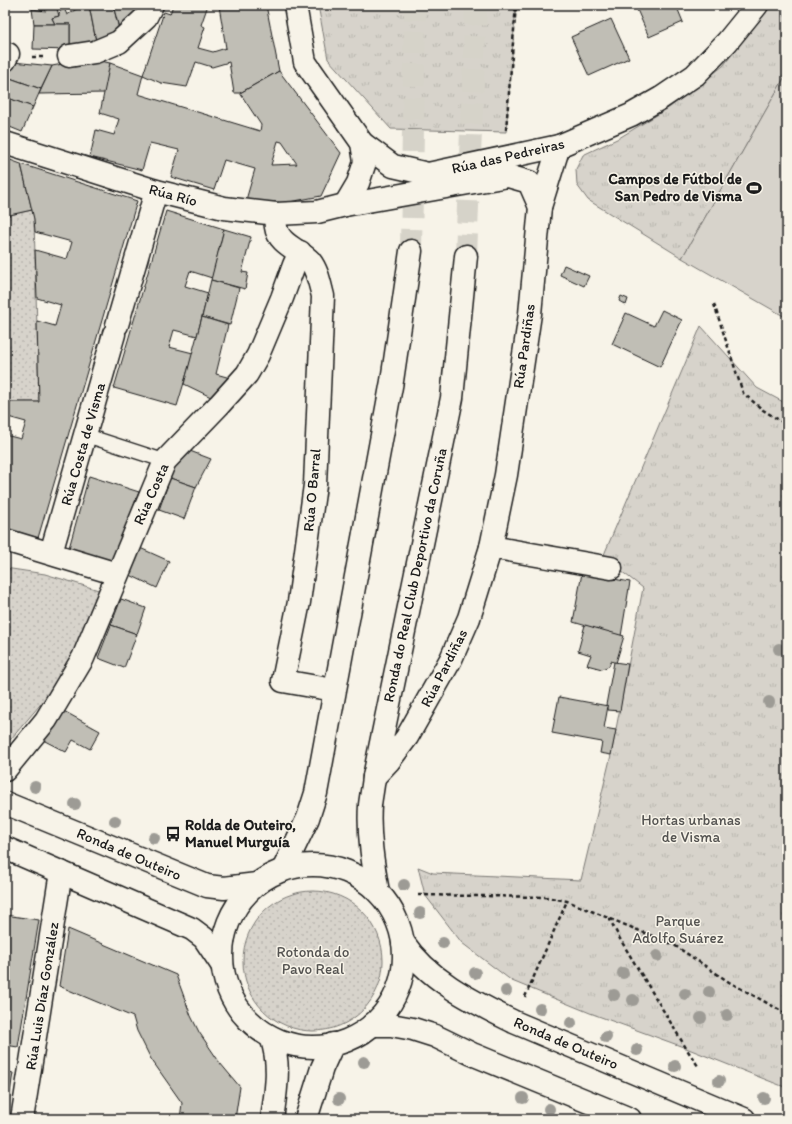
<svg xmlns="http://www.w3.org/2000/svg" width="792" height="1124" font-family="Itim,sans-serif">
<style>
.grass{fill:url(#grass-dots);stroke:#7a7874}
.park{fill:url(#park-tufts);stroke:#7a7874}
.pitch{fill:#d7d3cb;stroke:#7a7874}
.building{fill:#c0beb5;stroke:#1c1c1c;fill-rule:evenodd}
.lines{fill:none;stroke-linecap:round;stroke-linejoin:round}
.highway-tunnel{stroke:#d6d3c9;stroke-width:22;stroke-dasharray:22 11;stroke-linecap:butt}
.lane-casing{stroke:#1c1c1c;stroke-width:16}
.street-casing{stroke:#1c1c1c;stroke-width:25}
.secondary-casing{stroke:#1c1c1c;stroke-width:25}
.highway-casing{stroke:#1c1c1c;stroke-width:25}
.path{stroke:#1c1c1c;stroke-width:2.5;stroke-dasharray:4 3;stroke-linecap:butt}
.lane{stroke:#f7f3e8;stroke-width:13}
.street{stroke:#f7f3e8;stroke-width:22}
.secondary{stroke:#f7f3e8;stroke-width:22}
.highway{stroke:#f7f3e8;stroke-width:22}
.tree{fill:#9d9b95}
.labels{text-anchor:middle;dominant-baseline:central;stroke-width:3;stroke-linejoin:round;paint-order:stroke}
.street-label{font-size:15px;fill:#1c1c1c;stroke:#f7f3e8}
.poi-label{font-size:15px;font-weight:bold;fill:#1c1c1c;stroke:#f7f3e8;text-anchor:end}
.park-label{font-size:15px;fill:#545351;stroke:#f7f3e8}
</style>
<defs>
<pattern id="grass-dots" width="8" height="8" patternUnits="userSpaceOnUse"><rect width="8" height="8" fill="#d7d3cb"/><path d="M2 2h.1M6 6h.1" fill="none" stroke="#b8b5ae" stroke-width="1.8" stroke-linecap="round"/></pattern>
<pattern id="park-tufts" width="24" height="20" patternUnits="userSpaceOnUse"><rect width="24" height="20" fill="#d7d3cb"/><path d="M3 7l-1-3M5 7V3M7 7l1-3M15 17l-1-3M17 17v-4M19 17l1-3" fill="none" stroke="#b8b5ae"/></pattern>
</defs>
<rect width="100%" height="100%" fill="#f7f3e8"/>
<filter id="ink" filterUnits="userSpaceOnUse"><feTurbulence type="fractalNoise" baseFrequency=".025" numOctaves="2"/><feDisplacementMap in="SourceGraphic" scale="8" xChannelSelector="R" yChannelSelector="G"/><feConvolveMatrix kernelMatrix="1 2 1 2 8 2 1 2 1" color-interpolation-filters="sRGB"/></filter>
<g filter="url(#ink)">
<g class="grass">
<polygon points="32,210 34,219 39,402 5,402 5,216"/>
<polygon points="5,568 45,574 102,591 86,635 51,692 5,746"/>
<circle cx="313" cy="961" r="70"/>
</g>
<g class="park">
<polygon points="318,5 516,5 506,132 391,129 328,59"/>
<polygon points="770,5 787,5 787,73 682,258 588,200 577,185 576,169 583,155 619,138 670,107 723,66"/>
<polygon points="701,326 757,388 787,404 787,1088 686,1048 590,1013 512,981 462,943 425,895 418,867 433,873 581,880 611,755 643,588 603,557"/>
</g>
<polygon class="pitch" points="787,73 787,318 682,258"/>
<g class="building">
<polygon points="56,5 59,16 52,18 55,24 34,24 32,9 46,11 45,8"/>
<polygon points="83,5 89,5 96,41 70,50 70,24 55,24 52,18 59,16 59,13 64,8 67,15"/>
<polygon points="89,5 113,5 119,29 96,41"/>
<polygon points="113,5 137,5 138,10 119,28"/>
<polygon points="173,5 208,5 201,25 205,27 198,48 213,52 226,48 219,6 215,5 266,5 279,71 240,93 234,93 229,62 212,67 196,62 187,87 161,83 143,75 164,12 170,14"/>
<polygon points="635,5 676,5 683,22 649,37"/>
<polygon points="611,19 629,58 589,76 571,37"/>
<polygon points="34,24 70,24 70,50 33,49"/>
<polygon points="90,59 110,63 105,93 39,94 52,66"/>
<polygon points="13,62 52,66 41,89 7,77"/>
<path d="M110,63L143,75L138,94L260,131L261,125L240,93L279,71L341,153L321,196L268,206L246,200L255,169L224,160L214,190L171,177L179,150L150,143L142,170L90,157L96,130L114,135L119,119L100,113ZM278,141L282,142L297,164L271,165Z"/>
<polygon points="7,77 41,89 33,107 5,97 5,84"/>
<polygon points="5,97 33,107 22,132 5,125"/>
<polygon points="5,158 21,164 32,210 5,216 5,194 9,193 5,178"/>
<polygon points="21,164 137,201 38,538 5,528 5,466 6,461 5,461 5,435 21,439 26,422 8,417 5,429 5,402 39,402 37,321 55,326 61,305 37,298 35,250 67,259 72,242 35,232 34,219"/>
<polygon points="166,211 224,229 212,278 190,271 185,286 208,293 197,336 174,330 169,347 193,353 177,406 114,388"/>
<polygon points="224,229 251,237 242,272 248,273 245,289 211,280"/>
<polygon points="564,265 589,276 584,286 560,275"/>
<polygon points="211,280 239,288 230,325 202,317"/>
<polygon points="621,296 628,299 626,305 619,301"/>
<polygon points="662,310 682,320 660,367 612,344 626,313 654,326"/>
<polygon points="202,317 228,325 216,374 234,379 215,399 184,384"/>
<polygon points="182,448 211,459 196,487 170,478"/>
<polygon points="89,476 139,492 112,563 69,548"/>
<polygon points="170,478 196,487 184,519 159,510"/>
<polygon points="140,548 169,561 157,588 128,574"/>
<polygon points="582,573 630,582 621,636 573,622"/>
<polygon points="121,599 146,608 137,634 111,625"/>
<polygon points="111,625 137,634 124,668 98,658"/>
<polygon points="585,625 624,636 616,663 611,661 609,666 602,669 587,665 591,655 578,651"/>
<polygon points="614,662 628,664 620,711 608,710 608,706 606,705"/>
<polygon points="559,697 608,706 604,728 616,730 611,755 600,753 602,742 552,733"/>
<polygon points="60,709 100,731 90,749 73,740 66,752 43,740"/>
<polygon points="5,915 39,920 18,1047 5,1045"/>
<polygon points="68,929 176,975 191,1016 199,1032 220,1063 240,1087 235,1119 180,1119 182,1103 151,1059 137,1031 133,1017 59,986"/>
<polygon points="5,1071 13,1073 6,1119 5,1119"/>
</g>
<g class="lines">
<g class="highway-tunnel">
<polyline points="411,251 415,5"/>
<polyline points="466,256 476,5"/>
</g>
<g class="lane-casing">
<polyline id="lane" points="85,435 165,461"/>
</g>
<g class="street-casing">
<g id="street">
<polyline points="295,5 305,62 362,143 365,162 358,183 345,205"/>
<polyline points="69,56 95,52 119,42 146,17 152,5"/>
<polyline points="5,60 8,54"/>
<polyline points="5,143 156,191 224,208 276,214 317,212 345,205 508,176 529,182 540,207"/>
<polyline points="362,143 393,166 428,174 559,146 631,115 661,98 695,75 727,42 757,5"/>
<path d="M276,214C276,219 275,223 276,227C278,244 300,250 310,261C318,271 320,285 323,296L315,485L299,602L283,681L334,690"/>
<polyline points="117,325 156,191"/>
<polyline points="5,540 117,574"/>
<polyline points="491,547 611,568"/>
<polyline points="51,553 114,334"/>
<polyline points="5,770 46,720 83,658 165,461 219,405 247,374 258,355 282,298 294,265 300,252"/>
<polyline points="374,777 389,761 407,737 451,659 469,618 491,547 506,475 530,314 540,207 559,146"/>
<polyline points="22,1119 61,872"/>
</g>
</g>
<g class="secondary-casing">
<g id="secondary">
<polyline points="5,803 207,886 224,888 257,884"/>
<polyline points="5,848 192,929 204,938 222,965"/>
<circle cx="313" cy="956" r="91"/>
<path d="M403,942C429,981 474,1002 514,1022L744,1119"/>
<polyline points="372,1025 391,1025 413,1029 435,1036 472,1054 630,1119"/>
<path d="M271,1037C281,1064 276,1091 272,1119"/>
<polyline points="306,1119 322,1068 333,1044"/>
</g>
</g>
<g class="highway-casing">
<g id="highway">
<polyline points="283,870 308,818 316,793 392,381 411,251"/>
<path d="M378,892C373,864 368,834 370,805C371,796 373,787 374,777L452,398L466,256"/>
</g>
</g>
<g class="path">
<polyline points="32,57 43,57"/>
<polyline points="506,130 516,5"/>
<polyline points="714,304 743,393 763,410 787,425"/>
<polyline points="418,895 545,897 567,901 674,945 729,982 787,1014"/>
<polyline points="609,918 620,939 686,1048 698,1066"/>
<polyline points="525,997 567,901"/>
</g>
<use href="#lane" class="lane"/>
<use href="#street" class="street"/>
<use href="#secondary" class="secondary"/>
<use href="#highway" class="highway"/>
</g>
<g class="tree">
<circle cx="779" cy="649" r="6"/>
<circle cx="769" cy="702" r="6"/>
<circle cx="35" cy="787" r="6"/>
<circle cx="75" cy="804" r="6"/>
<circle cx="115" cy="821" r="6"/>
<circle cx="154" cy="838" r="6"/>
<circle cx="404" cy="885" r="6"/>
<circle cx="420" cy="913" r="6"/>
<circle cx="443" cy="943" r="6"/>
<circle cx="657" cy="956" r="6"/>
<circle cx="475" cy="973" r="6"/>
<circle cx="623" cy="973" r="6"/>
<circle cx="506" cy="991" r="6"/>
<circle cx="709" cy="992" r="6"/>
<circle cx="685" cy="994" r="6"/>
<circle cx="614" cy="995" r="6"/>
<circle cx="633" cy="1000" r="6"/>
<circle cx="540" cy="1009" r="6"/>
<circle cx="727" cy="1015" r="6"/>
<circle cx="701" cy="1018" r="6"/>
<circle cx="571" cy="1023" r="6"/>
<circle cx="606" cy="1037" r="6"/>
<circle cx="637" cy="1050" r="6"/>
<circle cx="364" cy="1062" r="6"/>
<circle cx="675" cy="1066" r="6"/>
<circle cx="719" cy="1081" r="6"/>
<circle cx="523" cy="1098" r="6"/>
<circle cx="764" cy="1098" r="6"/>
<circle cx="339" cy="1099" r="6"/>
<circle cx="549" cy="1109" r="6"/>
</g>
</g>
<defs>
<g id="stadium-bare" transform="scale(1.2)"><path d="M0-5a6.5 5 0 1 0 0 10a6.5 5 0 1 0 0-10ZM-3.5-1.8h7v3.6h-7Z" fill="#1c1c1c" stroke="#f7f3e8" stroke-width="2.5" paint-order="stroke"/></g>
<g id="bus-bare" transform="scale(1.2)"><path d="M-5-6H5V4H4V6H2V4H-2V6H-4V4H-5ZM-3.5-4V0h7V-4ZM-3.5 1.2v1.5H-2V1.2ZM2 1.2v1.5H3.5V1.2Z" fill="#1c1c1c" stroke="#f7f3e8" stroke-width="2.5" paint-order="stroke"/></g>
</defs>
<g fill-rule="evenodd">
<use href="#stadium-bare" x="754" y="188"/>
<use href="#bus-bare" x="173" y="834"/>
</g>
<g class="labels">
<g class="street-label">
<text transform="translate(508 156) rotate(-13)">Rúa das Pedreiras</text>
<text transform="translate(173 195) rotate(15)">Rúa Río</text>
<text transform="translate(524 346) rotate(-82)">Rúa Pardiñas</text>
<text transform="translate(83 444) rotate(-74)">Rúa Costa de Visma</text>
<text transform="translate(312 490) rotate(-85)">Rúa O Barral</text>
<text transform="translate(151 494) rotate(-66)">Rúa Costa</text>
<text transform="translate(415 575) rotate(-78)">Ronda do Real Club Deportivo da Coruña</text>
<text transform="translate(444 668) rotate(-63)">Rúa Pardiñas</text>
<text transform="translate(129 854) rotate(23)">Ronda de Outeiro</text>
<text transform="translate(42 996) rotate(-81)">Rúa Luis Díaz González</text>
<text transform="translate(566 1043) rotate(23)">Ronda de Outeiro</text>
</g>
<g class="poi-label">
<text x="742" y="179">Campos de Fútbol de<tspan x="742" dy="17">San Pedro de Visma</tspan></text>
<text x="185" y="825" text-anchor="start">Rolda de Outeiro,<tspan x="185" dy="17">Manuel Murguía</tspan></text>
</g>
<g class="park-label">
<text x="691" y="820">Hortas urbanas<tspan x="691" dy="17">de Visma</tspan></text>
<text x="678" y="921">Parque<tspan x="678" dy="17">Adolfo Suárez</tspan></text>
<text x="313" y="952">Rotonda do<tspan x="313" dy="17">Pavo Real</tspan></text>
</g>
</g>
<rect width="792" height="1124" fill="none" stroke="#f7f3e8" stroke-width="20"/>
<rect x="10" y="10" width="772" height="1104" fill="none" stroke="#1c1c1c" stroke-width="1.5" filter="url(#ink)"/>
</svg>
